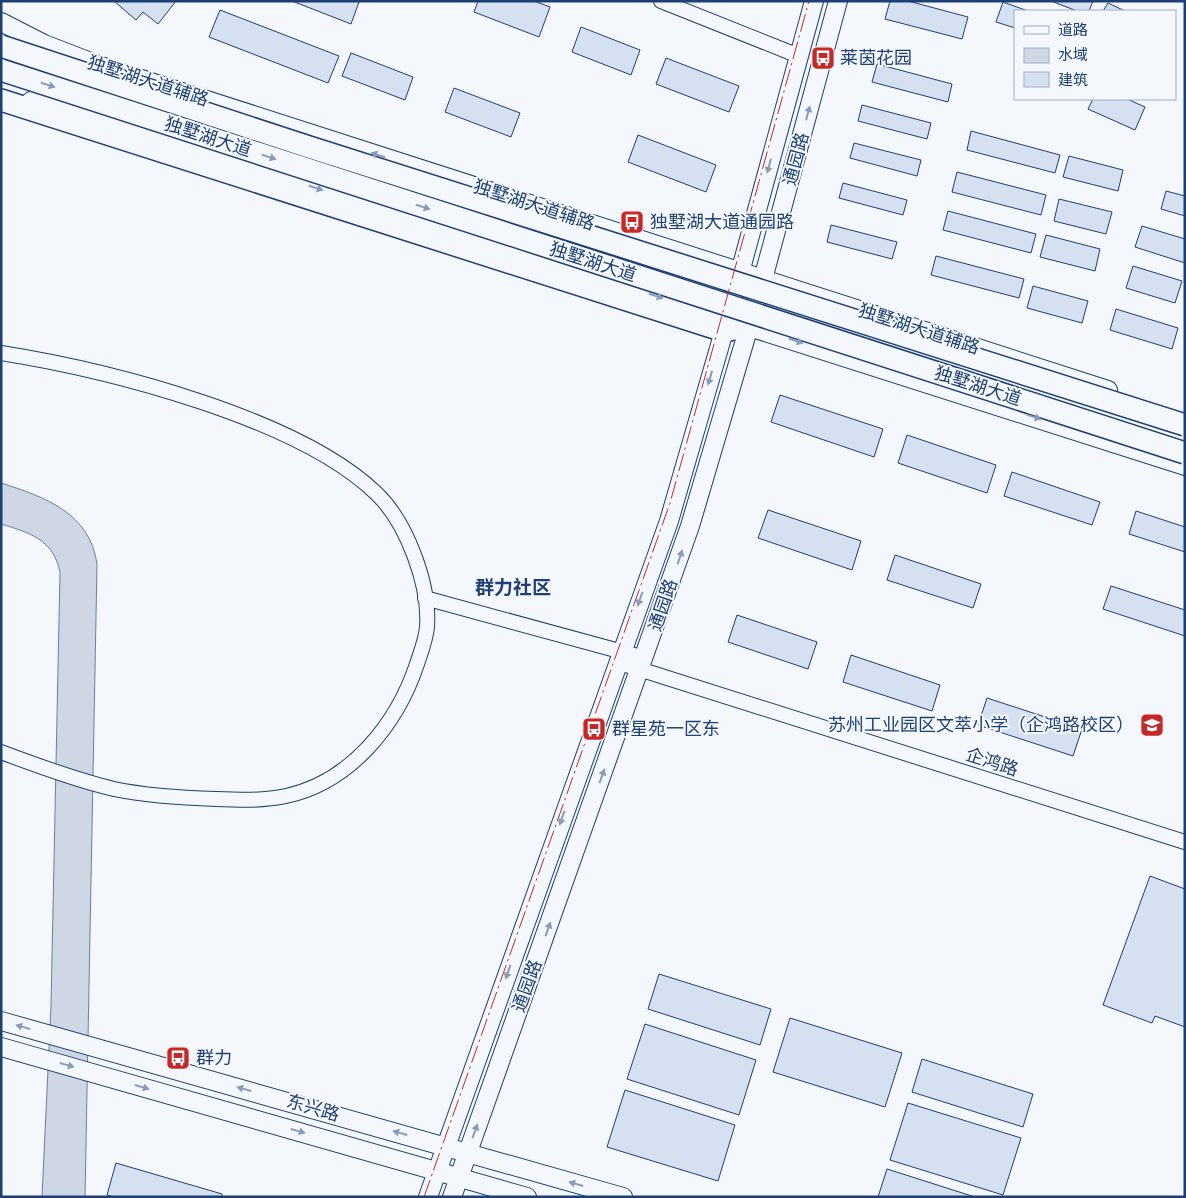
<svg xmlns="http://www.w3.org/2000/svg" width="1186" height="1198" font-family="'Nunito Sans','Noto Sans SC',sans-serif">
<style>
.water{fill:#cfd7e4;stroke:#687fa3}
.building{fill:#d5e0f0;stroke:#1d3f73}
.lines{fill:none;stroke-linecap:round;stroke-linejoin:round}
.minor-casing{stroke:#1d3f73;stroke-width:16}
.major-casing{stroke:#1d3f73;stroke-width:20}
.highway-casing{stroke:#1d3f73;stroke-width:24}
.minor{stroke:#f4f7fb;stroke-width:14}
.major{stroke:#f4f7fb;stroke-width:18}
.highway{stroke:#f4f7fb;stroke-width:21}
.highway-bridge-casing{stroke:#1d3f73;stroke-width:24;stroke-linecap:butt}
.highway-bridge{stroke:#f4f7fb;stroke-width:21}
.power{stroke:#c62828;stroke-width:1;stroke-dasharray:18 4 2.5 4;stroke-linecap:butt}
.oneway{fill:#889bb7}
.labels{text-anchor:middle;dominant-baseline:central;stroke-width:4;stroke-linejoin:round;paint-order:stroke}
.poi-label{font-size:18px;fill:#1d3f73;stroke:#f4f7fb;text-anchor:start}
.street-label{font-size:18px;fill:#1d3f73;stroke:#f4f7fb}
.neighbourhood-label{font-size:19px;font-weight:bold;fill:#1d3f73;stroke:#f4f7fb}
</style>
<rect width="100%" height="100%" fill="#f4f7fb"/>
<path class="water" d="M1,483C45,497 90,513 97,564L85,1197H42L51,1006L60,572C53,539 30,533 1,524Z"/>
<g class="building">
<polygon points="114,1 176,1 158,24 143,12 136,20"/>
<polygon points="292,1 356,1 359,2 351,24"/>
<polygon points="478,1 534,1 550,7 539,37 474,12"/>
<polygon points="890,1 908,1 968,17 962,39 885,19"/>
<polygon points="1051,1 1093,1 1089,11 1077,11"/>
<polygon points="1003,2 1028,11 1015,11 1015,28 996,22"/>
<polygon points="1108,3 1125,11 1103,11"/>
<polygon points="220,10 339,56 328,83 209,37"/>
<polygon points="581,27 640,50 631,75 572,52"/>
<polygon points="351,53 413,77 405,100 342,76"/>
<polygon points="666,58 739,86 729,112 656,84"/>
<polygon points="877,64 952,84 948,102 872,82"/>
<polygon points="454,88 520,113 511,137 445,112"/>
<polygon points="1093,99 1127,99 1145,107 1135,130 1088,109"/>
<polygon points="862,105 931,123 927,139 858,121"/>
<polygon points="971,131 1060,155 1055,173 967,150"/>
<polygon points="638,135 716,165 706,192 628,162"/>
<polygon points="854,143 921,160 917,176 850,158"/>
<polygon points="1069,156 1123,170 1118,191 1063,177"/>
<polygon points="957,172 1046,195 1041,215 952,192"/>
<polygon points="843,183 907,200 903,215 839,198"/>
<polygon points="1166,191 1185,196 1185,216 1161,209"/>
<polygon points="1059,199 1112,212 1106,234 1054,221"/>
<polygon points="948,211 1036,234 1031,253 943,230"/>
<polygon points="831,225 897,242 892,259 827,242"/>
<polygon points="1142,226 1185,239 1185,263 1135,247"/>
<polygon points="1046,235 1100,249 1095,271 1040,257"/>
<polygon points="936,256 1024,279 1019,298 931,275"/>
<polygon points="1133,266 1182,281 1175,303 1126,288"/>
<polygon points="1033,286 1088,301 1082,323 1027,308"/>
<polygon points="1116,309 1178,328 1172,349 1110,330"/>
<polygon points="780,395 883,429 874,457 771,422"/>
<polygon points="907,435 996,465 987,493 898,463"/>
<polygon points="1012,472 1100,502 1092,525 1004,496"/>
<polygon points="768,510 861,541 852,570 758,538"/>
<polygon points="1136,511 1185,527 1185,552 1129,534"/>
<polygon points="895,555 981,584 973,608 887,580"/>
<polygon points="1111,586 1185,610 1185,636 1103,609"/>
<polygon points="737,615 817,642 808,669 728,642"/>
<polygon points="851,655 940,685 932,711 843,682"/>
<polygon points="987,698 1082,729 1073,756 978,725"/>
<polygon points="1150,876 1185,889 1185,1027 1155,1016 1152,1023 1103,1005"/>
<polygon points="659,974 771,1009 760,1045 648,1009"/>
<polygon points="790,1018 902,1053 885,1107 773,1072"/>
<polygon points="645,1024 756,1060 739,1115 627,1079"/>
<polygon points="922,1059 1033,1094 1023,1127 912,1092"/>
<polygon points="625,1090 735,1125 718,1181 607,1147"/>
<polygon points="908,1103 1021,1138 1003,1195 890,1160"/>
<polygon points="116,1163 222,1194 222,1197 114,1197 107,1195"/>
<polygon points="887,1169 975,1197 878,1197"/>
</g>
<g class="lines">
<g class="minor-casing">
<g id="minor">
<polyline points="661,1 799,56"/>
<path d="M1,353C108,370 299,418 377,494C407,523 430,585 427,627C426,639 421,652 417,664C397,724 351,782 286,796C263,801 239,800 216,799C182,798 148,796 114,789C76,780 38,766 1,752"/>
<polyline points="425,598 645,658"/>
<polyline points="617,662 1185,842"/>
</g>
</g>
<g class="major-casing">
<g id="major">
<polyline points="1,22 44,44 101,66 1108,390"/>
<polyline points="31,101 79,113 1185,466"/>
<polyline points="1,1021 623,1197"/>
<polyline points="1,1047 527,1197"/>
<polyline points="428,1197 669,521 724,331 814,1"/>
<polyline points="452,1197 690,526 763,279 838,1"/>
</g>
</g>
<g class="highway-casing">
<polyline id="highway" points="1,100 724,331 750,326"/>
</g>
<use href="#minor" class="minor"/>
<use href="#major" class="major"/>
<use href="#highway" class="highway"/>
<g class="highway-bridge-casing">
<g id="highway-bridge">
<polyline points="1,46 309,147 1185,425"/>
<polyline points="1,70 1185,453"/>
</g>
</g>
<use href="#highway-bridge" class="highway-bridge"/>
<polyline class="power" points="424,1197 670,503 809,1"/>
</g>
<defs><path id="oneway-solid" d="M-6-.8H1V-3.2L6.5 0L1 3.2V.8H-6Z" transform="scale(1.25)"/></defs>
<g class="oneway">
<use href="#oneway-solid" transform="translate(48 85) rotate(18)"/>
<use href="#oneway-solid" transform="translate(808 113) rotate(-75)"/>
<use href="#oneway-solid" transform="translate(378 155) rotate(-162)"/>
<use href="#oneway-solid" transform="translate(269 157) rotate(18)"/>
<use href="#oneway-solid" transform="translate(769 166) rotate(105)"/>
<use href="#oneway-solid" transform="translate(316 188) rotate(18)"/>
<use href="#oneway-solid" transform="translate(423 207) rotate(18)"/>
<use href="#oneway-solid" transform="translate(656 296) rotate(18)"/>
<use href="#oneway-solid" transform="translate(796 341) rotate(18)"/>
<use href="#oneway-solid" transform="translate(710 378) rotate(106)"/>
<use href="#oneway-solid" transform="translate(1034 417) rotate(18)"/>
<use href="#oneway-solid" transform="translate(680 557) rotate(-71)"/>
<use href="#oneway-solid" transform="translate(640 599) rotate(110)"/>
<use href="#oneway-solid" transform="translate(602 776) rotate(-70)"/>
<use href="#oneway-solid" transform="translate(562 818) rotate(109)"/>
<use href="#oneway-solid" transform="translate(548 929) rotate(-70)"/>
<use href="#oneway-solid" transform="translate(508 972) rotate(109)"/>
<use href="#oneway-solid" transform="translate(23 1027) rotate(-164)"/>
<use href="#oneway-solid" transform="translate(67 1065) rotate(16)"/>
<use href="#oneway-solid" transform="translate(142 1087) rotate(16)"/>
<use href="#oneway-solid" transform="translate(244 1089) rotate(-164)"/>
<use href="#oneway-solid" transform="translate(298 1131) rotate(16)"/>
<use href="#oneway-solid" transform="translate(475 1131) rotate(-70)"/>
<use href="#oneway-solid" transform="translate(400 1133) rotate(-164)"/>
<use href="#oneway-solid" transform="translate(576 1184) rotate(-164)"/>
</g>
<defs>
<g id="bus-square" transform="scale(1.25)"><rect x="-9" y="-9" width="18" height="18" rx="4" fill="#c62828" stroke="#f4f7fb"/><path d="M-5-6H5V4H4V6H2V4H-2V6H-4V4H-5ZM-3.5-4V0h7V-4ZM-3.5 1.2v1.5H-2V1.2ZM2 1.2v1.5H3.5V1.2Z" fill="#fff"/></g>
<g id="school-square" transform="scale(1.25)"><rect x="-9" y="-9" width="18" height="18" rx="4" fill="#c62828" stroke="#f4f7fb"/><path d="M0-5L7-2L0 1L-7-2ZM-4 1L0 2.5L4 1V4Q0 6-4 4Z" fill="#fff"/></g>
</defs>
<g fill-rule="evenodd">
<use href="#bus-square" x="823" y="58"/>
<use href="#bus-square" x="632" y="222"/>
<use href="#school-square" x="1152" y="725"/>
<use href="#bus-square" x="594" y="729"/>
<use href="#bus-square" x="178" y="1058"/>
</g>
<g class="labels">
<g class="poi-label">
<text x="840" y="58">莱茵花园</text>
<text x="650" y="222">独墅湖大道通园路</text>
<text x="1134" y="725" text-anchor="end">苏州工业园区文萃小学（企鸿路校区）</text>
<text x="612" y="729">群星苑一区东</text>
<text x="196" y="1058">群力</text>
</g>
<g class="street-label">
<text transform="translate(148 81) rotate(18)">独墅湖大道辅路</text>
<text transform="translate(208 137) rotate(18)">独墅湖大道</text>
<text transform="translate(796 159) rotate(-75)">通园路</text>
<text transform="translate(534 205) rotate(18)">独墅湖大道辅路</text>
<text transform="translate(593 262) rotate(18)">独墅湖大道</text>
<text transform="translate(919 329) rotate(18)">独墅湖大道辅路</text>
<text transform="translate(978 386) rotate(18)">独墅湖大道</text>
<text transform="translate(663 605) rotate(-71)">通园路</text>
<text transform="translate(992 762) rotate(18)">企鸿路</text>
<text transform="translate(527 986) rotate(-70)">通园路</text>
<text transform="translate(313 1108) rotate(16)">东兴路</text>
</g>
<g class="neighbourhood-label">
<text x="513" y="588">群力社区</text>
</g>
</g>
<rect width="1186" height="1198" fill="none" stroke="#1d3f73" stroke-width="5"/>
<rect x="1014" y="10" width="162" height="90" fill="#f4f7fb" stroke="#9eadc5"/>
<rect x="1024" y="26" width="25" height="8" fill="#f4f7fb" stroke="#9eadc5"/>
<text x="1058" y="35" font-size="15" fill="#1d3f73">道路</text>
<rect x="1024" y="48" width="25" height="15" fill="#cfd7e4" stroke="#9eadc5"/>
<text x="1058" y="60" font-size="15" fill="#1d3f73">水域</text>
<rect x="1024" y="72" width="25" height="15" fill="#d5e0f0" stroke="#9eadc5"/>
<text x="1058" y="85" font-size="15" fill="#1d3f73">建筑</text>
</svg>
